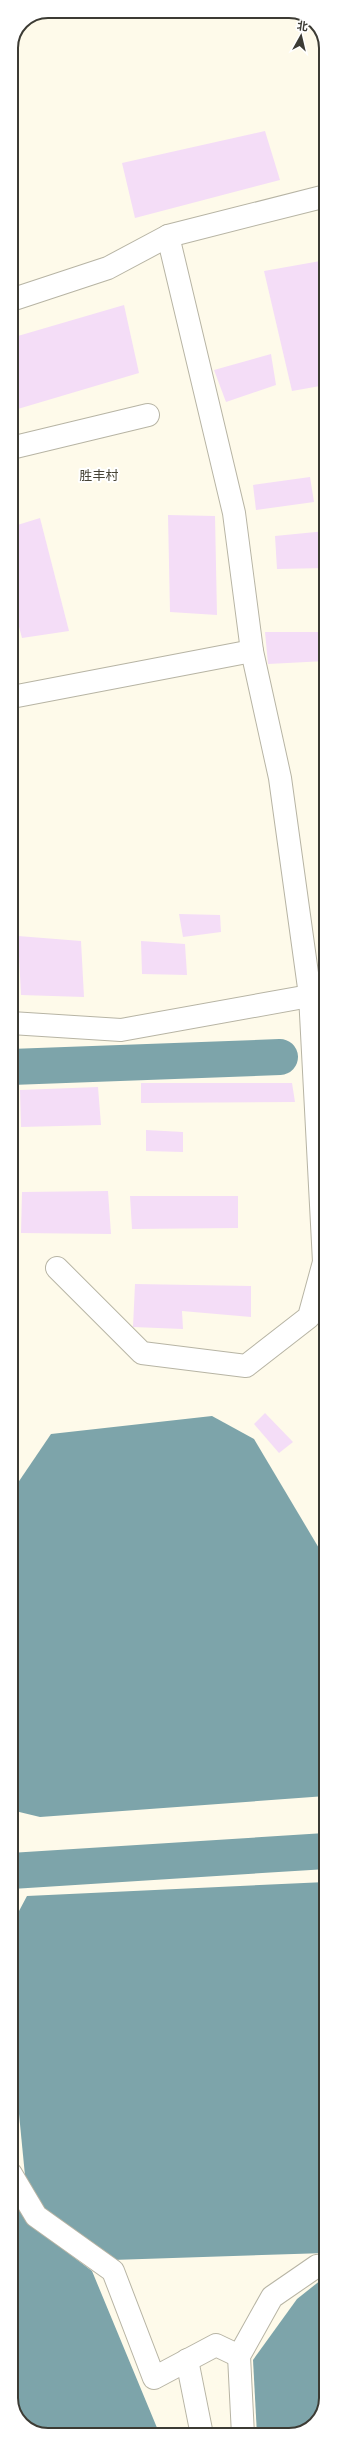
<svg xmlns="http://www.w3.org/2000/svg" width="337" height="2446" font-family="Overpass,'Noto Sans SC',sans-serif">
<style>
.water{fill:#7da4aa}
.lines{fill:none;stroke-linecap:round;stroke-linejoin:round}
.canal{stroke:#7da4aa;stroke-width:36}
.building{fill:#f4ddf7}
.minor-casing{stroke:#b7b4a4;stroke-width:24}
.minor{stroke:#fff;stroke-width:22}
.labels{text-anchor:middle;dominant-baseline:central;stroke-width:4;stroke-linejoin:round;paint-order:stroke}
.quarter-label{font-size:13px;fill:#464336;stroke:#fff}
.rim{fill:none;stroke:#3c3b34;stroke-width:2}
</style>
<rect width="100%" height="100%" fill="#fefaea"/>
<g class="water">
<polygon points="212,1416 254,1439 326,1560 326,1796 40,1817 11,1810 11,1493 51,1434"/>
<polygon points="326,1882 326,2253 112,2260 27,2196 11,2032 11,1926 27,1896"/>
<polygon points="11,2189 39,2231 92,2271 160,2435 43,2435 22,2424 11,2403"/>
<polygon points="326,2276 326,2398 317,2423 294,2435 257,2435 253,2360 297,2299"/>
</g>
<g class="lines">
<g class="canal">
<polyline points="11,1067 280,1057"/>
<polyline points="11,1871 326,1851"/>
</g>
</g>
<g class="building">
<polygon points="265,131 280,180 135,218 122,163"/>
<polygon points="326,260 326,385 292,391 264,271"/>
<polygon points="124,305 139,373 11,411 11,338"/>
<polygon points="271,354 276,385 226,402 214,370"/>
<polygon points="310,477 314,502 256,510 253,485"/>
<polygon points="168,515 215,516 217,615 170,612"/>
<polygon points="40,518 69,631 22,638 11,597 11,527"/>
<polygon points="326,531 326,568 277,569 275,536"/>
<polygon points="265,632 326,632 326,661 268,664"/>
<polygon points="179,914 220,915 221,932 183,937"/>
<polygon points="18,936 81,941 84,997 21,995"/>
<polygon points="141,941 185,944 187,975 142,974"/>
<polygon points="141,1083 292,1083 295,1102 141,1103"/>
<polygon points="98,1087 101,1125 21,1127 20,1090"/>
<polygon points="146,1130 183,1132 183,1152 146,1151"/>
<polygon points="108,1191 111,1234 21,1233 22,1192"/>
<polygon points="130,1196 238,1196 238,1228 132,1229"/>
<polygon points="135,1284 251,1286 251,1317 182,1311 183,1329 133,1327"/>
<polygon points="265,1413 293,1442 279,1453 254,1424"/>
</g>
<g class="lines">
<g class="minor-casing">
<g id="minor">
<polyline points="11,300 108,268 168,236 326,196"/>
<polyline points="11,448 148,415"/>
<polyline points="11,693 12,697 252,651"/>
<polyline points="11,1023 121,1030 326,993"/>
<polyline points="57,1268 142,1353 246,1366 309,1317 324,1262 310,995 280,778 252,651 234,513 168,236"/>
<polyline points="11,2174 36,2216 113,2271 154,2378 216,2345 239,2356"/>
<polyline points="187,2360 202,2435"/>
<polyline points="243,2435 239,2356 272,2297 317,2266 326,2265"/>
</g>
</g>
<use href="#minor" class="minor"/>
</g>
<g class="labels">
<g class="quarter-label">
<text x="99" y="477">胜丰村</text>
</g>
</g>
<path d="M0 0H337V2446H0ZM48 18H289A30 30 0 0 1 319 48V2398A30 30 0 0 1 289 2428H48A30 30 0 0 1 18 2398V48A30 30 0 0 1 48 18Z" fill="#fff" fill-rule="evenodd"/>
<path class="rim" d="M48 18H289A30 30 0 0 1 319 48V2398A30 30 0 0 1 289 2428H48A30 30 0 0 1 18 2398V48A30 30 0 0 1 48 18Z"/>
<g transform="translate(301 36) rotate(8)" stroke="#ffffff" stroke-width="3" paint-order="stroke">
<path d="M0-3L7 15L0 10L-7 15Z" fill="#3c3b34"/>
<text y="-6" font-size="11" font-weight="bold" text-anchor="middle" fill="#3c3b34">北</text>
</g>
</svg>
